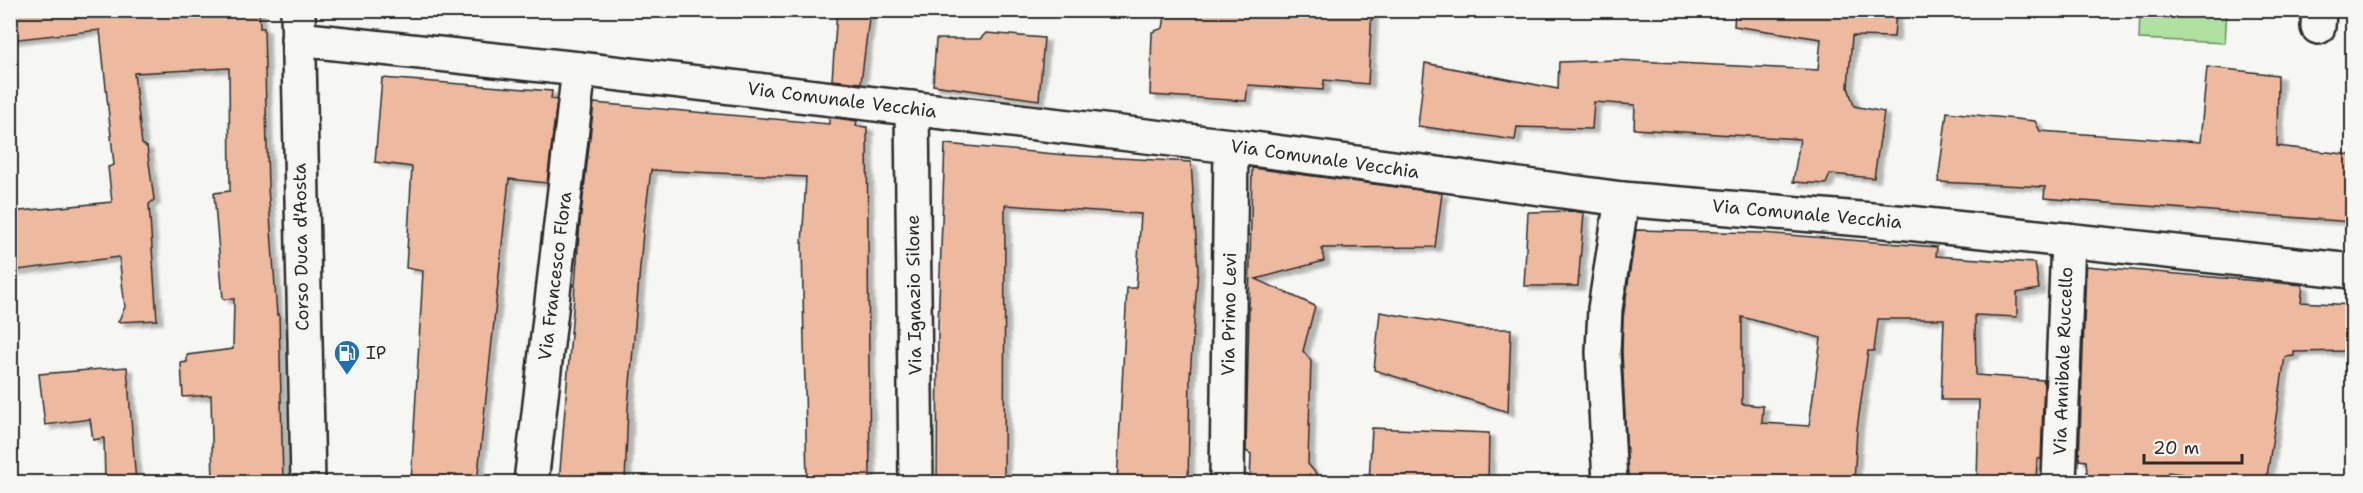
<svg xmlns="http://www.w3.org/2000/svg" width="2363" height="493" font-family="'Shantell Sans',sans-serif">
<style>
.green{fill:#b0e1a1;stroke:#6e8666;stroke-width:1.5}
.building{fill:#edb99f;stroke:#2b2b2b;stroke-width:1.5;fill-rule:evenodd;filter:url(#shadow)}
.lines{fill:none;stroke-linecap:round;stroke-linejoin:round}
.minor-casing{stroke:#2b2b2b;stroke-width:38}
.minor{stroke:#f6f6f2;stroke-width:33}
.labels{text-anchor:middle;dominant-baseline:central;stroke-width:5;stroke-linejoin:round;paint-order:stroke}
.street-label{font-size:18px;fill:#2b2b2b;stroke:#f6f6f2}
.poi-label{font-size:18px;fill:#2b2b2b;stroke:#f6f6f2;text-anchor:start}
</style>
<defs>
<filter id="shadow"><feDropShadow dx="6" dy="4" stdDeviation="1.5" flood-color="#0004"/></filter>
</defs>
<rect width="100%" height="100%" fill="#f6f6f2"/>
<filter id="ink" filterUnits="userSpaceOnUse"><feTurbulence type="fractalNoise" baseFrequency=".0167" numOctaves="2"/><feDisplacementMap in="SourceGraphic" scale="12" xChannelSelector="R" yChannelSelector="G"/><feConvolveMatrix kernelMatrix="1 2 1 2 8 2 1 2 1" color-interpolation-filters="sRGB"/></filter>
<g filter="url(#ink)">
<polygon class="green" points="2140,11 2227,11 2225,43 2139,39"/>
<g class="building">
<polygon points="10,10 259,10 260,28 264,28 268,187 277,315 279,314 283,483 213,483 211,395 183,397 181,363 187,362 187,355 233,349 234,299 223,299 214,193 230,191 229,68 134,73 142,144 147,147 154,200 149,204 157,320 118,322 125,307 119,257 10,271 10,212 112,202 108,167 114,165 100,30 10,40"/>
<polygon points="837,10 870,10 861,83 832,80"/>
<polygon points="1166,10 1372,10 1368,84 1324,80 1323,90 1248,85 1246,101 1150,95 1152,32 1163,28"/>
<polygon points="1735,10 1896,10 1894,37 1852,36 1848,87 1854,106 1884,112 1874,178 1830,174 1826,184 1793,182 1800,139 1634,129 1635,105 1594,102 1592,129 1517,127 1515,140 1418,126 1425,63 1558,89 1559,62 1617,60 1818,70 1821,39 1734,26"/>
<polygon points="986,33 1044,38 1039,100 933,85 936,39 980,39"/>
<polygon points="2207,67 2278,75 2277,146 2352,155 2352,222 2044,198 2045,187 1938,182 1947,112 2035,121 2040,131 2200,142"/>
<polygon points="382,78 552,91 551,99 557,100 547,183 509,179 477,483 411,483 423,271 406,268 412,167 375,162"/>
<polygon points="594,103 829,124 829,117 857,121 856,126 867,127 870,483 807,483 802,245 806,177 651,170 643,232 628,407 625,483 559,483 580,223"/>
<polygon points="945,144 1066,155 1191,162 1198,269 1190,376 1188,483 1117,483 1127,288 1136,288 1141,214 1005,205 1004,483 937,483 938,325"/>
<polygon points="1252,168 1442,193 1435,247 1322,248 1324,261 1256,279 1315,306 1303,351 1311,361 1308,464 1324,483 1250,483 1251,454 1246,451"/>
<polygon points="1573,211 1584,213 1578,286 1524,286 1528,212"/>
<path d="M1636,230L1763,233L1937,247L1936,256L2035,263L2039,289L2017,293V317L1975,315L1976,375L2044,380L2041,459H2037L2036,483H1977L1979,400H1941L1944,319H1878L1874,351H1868L1857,429L1854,483H1628L1622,352L1623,318ZM1742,317L1821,338L1809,426L1762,423L1763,406L1742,404Z"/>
<polygon points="2086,266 2303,285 2301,302 2352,305 2352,351 2294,352 2294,356 2285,357 2266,483 2218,483 2218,478 2168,472 2167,483 2088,483 2086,461 2079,460"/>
<polygon points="1380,312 1477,329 1511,329 1508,412 1374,370"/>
<polygon points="127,367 136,483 105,483 104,438 93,440 90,419 45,425 39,374"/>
<polygon points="1372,428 1489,433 1488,483 1369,483"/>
</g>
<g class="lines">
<g class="minor-casing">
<g id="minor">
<polyline points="298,10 308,482"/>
<polyline points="2318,27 2319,10"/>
<polyline points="298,39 579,69 1231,146 1622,199 1908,223 2352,271"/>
<polyline points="912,108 916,482"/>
<polyline points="531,482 579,69"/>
<polyline points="1227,482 1231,146"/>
<polyline points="1610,482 1603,352 1605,309 1622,199"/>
<polyline points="2059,482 2068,240"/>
</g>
</g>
<use href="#minor" class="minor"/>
</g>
</g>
<defs>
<g id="fuel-pin" transform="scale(1.35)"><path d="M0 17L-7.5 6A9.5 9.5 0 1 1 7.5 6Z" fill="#1f6fb2" stroke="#f6f6f2"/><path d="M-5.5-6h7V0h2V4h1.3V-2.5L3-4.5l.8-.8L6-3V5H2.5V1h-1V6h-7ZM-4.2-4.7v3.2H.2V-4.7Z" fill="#fff"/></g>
</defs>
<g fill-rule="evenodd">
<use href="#fuel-pin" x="347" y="353"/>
</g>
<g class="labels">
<g class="street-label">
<text transform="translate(842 100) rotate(7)">Via Comunale Vecchia</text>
<text transform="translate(1325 159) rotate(8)">Via Comunale Vecchia</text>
<text transform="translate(1807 214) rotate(5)">Via Comunale Vecchia</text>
<text transform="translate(301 247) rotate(-91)">Corso Duca d'Aosta</text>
<text transform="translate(555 276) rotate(-83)">Via Francesco Flora</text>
<text transform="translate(914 295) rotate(-91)">Via Ignazio Silone</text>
<text transform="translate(1229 314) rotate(-89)">Via Primo Levi</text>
<text transform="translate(2063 361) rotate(-88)">Via Annibale Ruccello</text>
</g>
<g class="poi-label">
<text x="366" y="353">IP</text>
</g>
</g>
<rect width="2363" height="493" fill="none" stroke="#f6f6f2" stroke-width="36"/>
<rect x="18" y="18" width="2327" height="457" fill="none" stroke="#2b2b2b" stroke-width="2" filter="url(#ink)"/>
<path d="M2144 454v9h98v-9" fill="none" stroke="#2b2b2b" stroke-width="3"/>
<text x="2153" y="454" font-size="18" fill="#2b2b2b" stroke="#f6f6f2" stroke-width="4.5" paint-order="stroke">20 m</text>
</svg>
